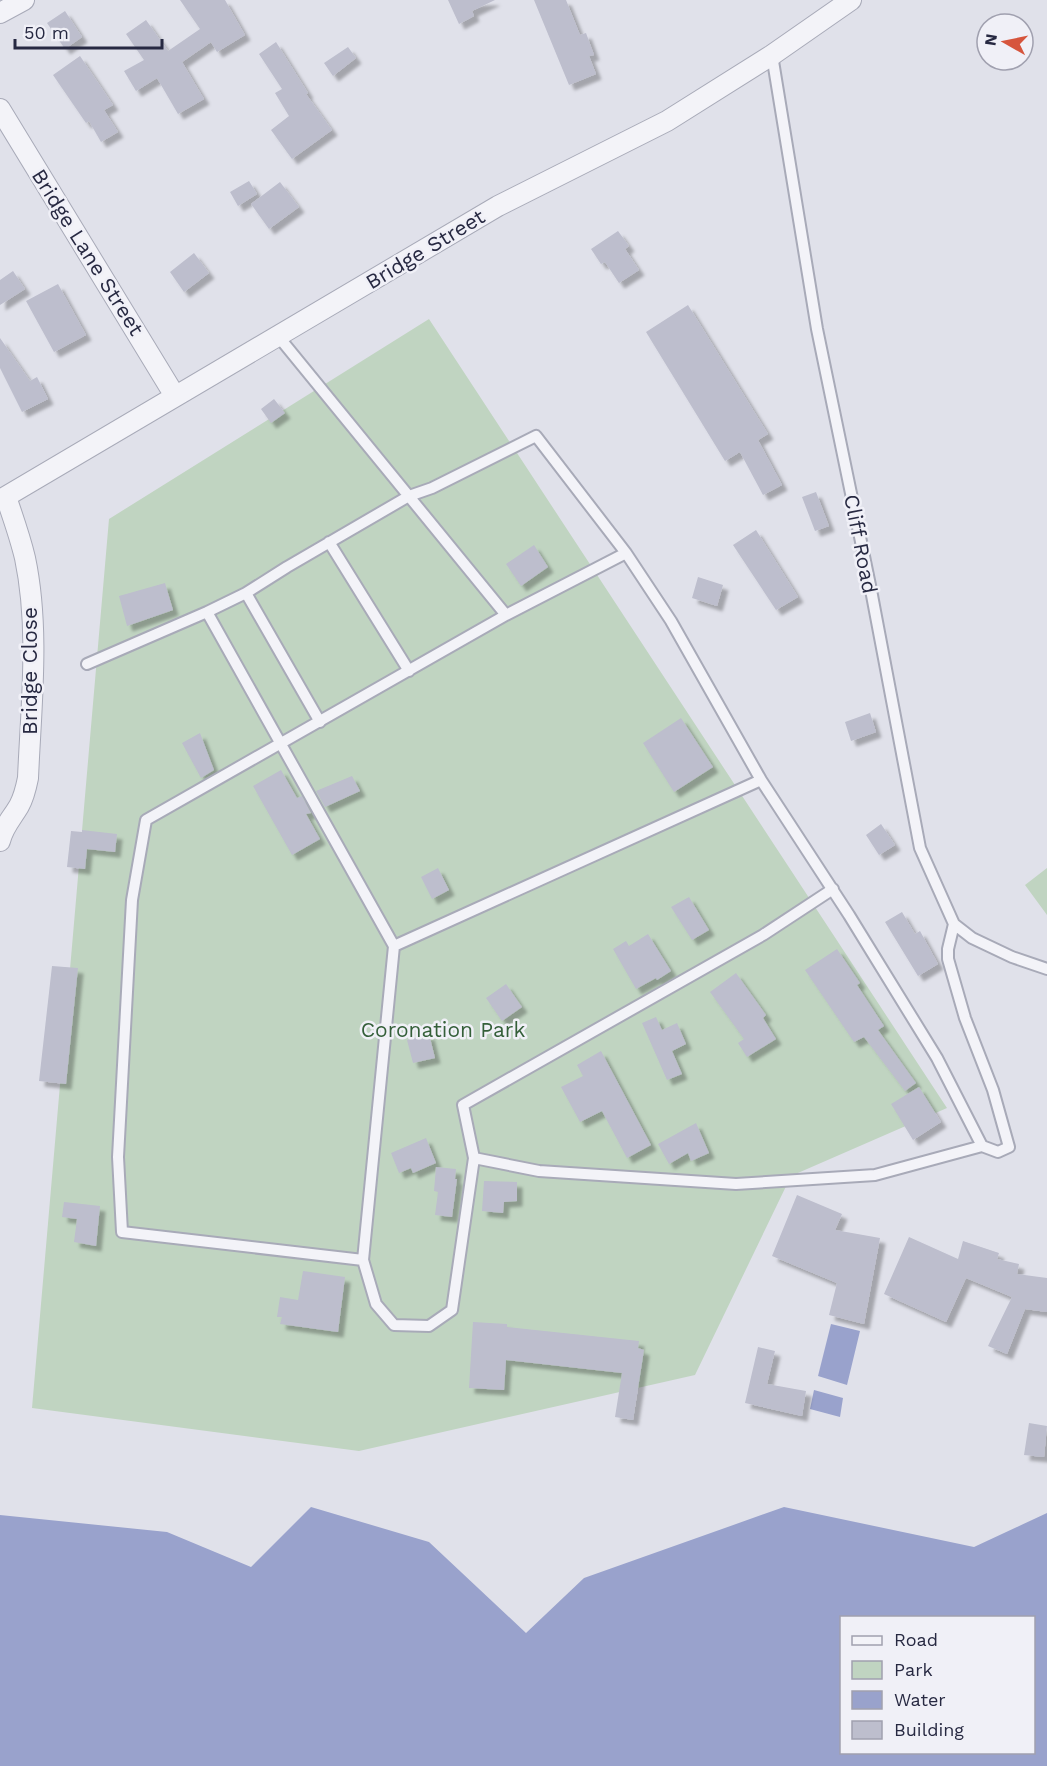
<svg xmlns="http://www.w3.org/2000/svg" width="1047" height="1766" font-family="'Work Sans',sans-serif">
<style>
.green{fill:#c0d4c1}
.water{fill:#99a2cc;fill-rule:evenodd}
.building{fill:#bdbecd;filter:url(#shadow)}
.lines{fill:none;stroke-linecap:round;stroke-linejoin:round}
.lane-casing{stroke:#a8aab8;stroke-width:14}
.street-casing{stroke:#a8aab8;stroke-width:22}
.lane{stroke:#f3f3f8;stroke-width:10}
.street{stroke:#f3f3f8;stroke-width:20}
.labels{text-anchor:middle;dominant-baseline:central;stroke-width:5;stroke-linejoin:round;paint-order:stroke}
.street-label{font-size:21px;fill:#272942;stroke:#f0f0f7}
.park-label{font-size:21px;fill:#345f39;stroke:#f0f0f7}
</style>
<defs>
<filter id="shadow"><feDropShadow dx="5.5" dy="5.5" stdDeviation="1.5" flood-color="#0004"/></filter>
</defs>
<rect width="100%" height="100%" fill="#e0e1ea"/>
<path class="green" d="M429 319 947 1108 791 1176 695 1375 359 1451 32 1408 109 519Z
M1047 868V915L1025 885Z"/>
<path class="water" d="M831 1324 860 1331 847 1385 818 1376Z
M814 1390 843 1398 840 1417 810 1409Z
M311 1507 429 1542 526 1633 584 1578 784 1507 974 1547 1047 1513V1766H0V1515L167 1532 251 1567ZM842 1618H1034V1752H842Z"/>
<path class="building" d="M180 0H225L245 35 217 52 211 42 182 62 204 99 178 114 157 78 136 91 124 71 144 60 126 34 146 20 168 51 200 29Z
M448 0H495L472 11 474 16 459 24Z
M534 0H566L580 35 586 33 594 55 589 56 596 74 569 85Z
M65 11 82 37 65 49 47 23Z
M276 42 308 93 306 94 332 130 292 159 271 130 289 116 275 93 282 89 259 54Z
M348 47 356 58 333 76 324 63Z
M80 56 113 105 104 110 118 132 101 142 89 121 86 123 53 75Z
M249 181 257 194 238 206 230 192Z
M280 182 299 207 269 229 251 204Z
M618 231 629 246 625 249 639 270 619 283 605 262 601 264 591 249Z
M194 253 209 273 184 292 170 272Z
M13 271 25 289 0 305V280Z
M58 284 86 335 54 352 26 301Z
M688 305 768 434 758 440 782 485 763 495 740 452 725 461 646 332Z
M0 338 30 381 37 377 48 399 22 412 0 368Z
M274 399 285 413 271 423 261 409Z
M816 492 829 526 815 531 802 497Z
M756 530 798 597 776 610 733 545Z
M534 545 548 567 521 586 506 564Z
M698 577 723 585 717 606 692 598Z
M165 583 173 610 127 626 119 596Z
M870 713 876 732 851 741 845 722Z
M681 718 713 767 674 792 643 743Z
M200 733 214 770 201 778 182 743Z
M281 770 297 798 302 796 311 813 306 814 320 839 292 855 253 786Z
M352 776 360 791 325 807 316 791Z
M881 824 895 845 879 855 866 835Z
M82 830 117 834 115 852 87 849 85 869 67 867 71 831 82 832Z
M438 868 449 890 432 899 421 877Z
M689 897 709 930 692 940 671 907Z
M902 912 915 934 920 931 938 964 918 976 885 922Z
M648 934 671 971 657 980 656 978 636 989 613 949 626 941 629 946Z
M837 949 860 983 857 985 884 1026 878 1030 916 1083 905 1091 864 1037 854 1042 805 970Z
M52 966 78 968 66 1084 39 1081Z
M736 973 766 1015 763 1018 776 1039 747 1057 738 1043 744 1039 710 992Z
M506 984 522 1007 502 1021 486 998Z
M656 1017 662 1030 677 1023 686 1044 672 1051 682 1074 667 1080 642 1023Z
M429 1034 435 1058 413 1063 407 1040Z
M601 1051 651 1145 627 1158 602 1111 580 1122 561 1087 583 1076 577 1065Z
M919 1087 941 1122 913 1140 891 1104Z
M696 1123 709 1153 691 1161 688 1153 669 1164 658 1144Z
M426 1138 436 1163 413 1173 411 1168 399 1173 391 1153Z
M436 1167 456 1169 455 1179H457L452 1217 435 1215 438 1192 434 1191Z
M484 1181 517 1182V1201L504 1202 503 1213 482 1211Z
M797 1195 842 1214 835 1230 880 1238 864 1324 829 1315 837 1283 772 1256Z
M64 1202 100 1206 96 1246 74 1242 77 1219 62 1217Z
M909 1237 958 1259 963 1241 999 1253 997 1259 1019 1264 1017 1274 1047 1278V1312L1025 1309 1007 1354 988 1346 1012 1297 966 1278 946 1322 884 1294Z
M303 1271 345 1277 338 1332 280 1324 282 1317H277L280 1297 298 1300Z
M473 1322 507 1324V1327L639 1341 638 1348 644 1350 633 1420 615 1417 622 1373 506 1360 504 1390 469 1388Z
M758 1347 775 1351 767 1384 806 1391 802 1416 745 1403Z
M1029 1423 1047 1426 1044 1457 1024 1455Z"/>
<g class="lines">
<g class="lane-casing">
<path id="lane" d="M772 55 817 329 871 590 920 848 954 924 972 938 1012 957 1047 969
M278 336 506 615
M329 542 409 671
M626 553 506 615 146 820 132 900 118 1157 122 1232 363 1260 376 1304 394 1325 429 1326 452 1310 474 1158 463 1105 763 935 833 889
M246 593 320 722
M207 612 394 946
M87 664 207 612 246 593 287 567 409 496 432 488 536 436 626 553 671 621 761 780 849 915 937 1058 982 1146 875 1175 736 1184 539 1171 474 1158
M954 924 948 949V959L965 1018 993 1090 1009 1147 998 1152 982 1146
M363 1260 394 946 761 780"/>
</g>
<g class="street-casing">
<path id="street" d="M0 13 24 0
M0 109 175 396
M0 500 498 206 667 121 772 55 851 0
M0 841C3 827 12 818 19 806 24 797 26 788 28 778 31 706 40 629 25 558 20 537 13 517 6 497"/>
</g>
<use href="#lane" class="lane"/>
<use href="#street" class="street"/>
</g>
<g class="labels">
<g class="street-label">
<text transform="translate(425 249) rotate(-31)">Bridge Street</text>
<text transform="translate(88 252) rotate(58)">Bridge Lane Street</text>
<text transform="translate(861 544) rotate(79)">Cliff Road</text>
<text transform="translate(29 671) rotate(-90)">Bridge Close</text>
</g>
<g class="park-label">
<text x="443" y="1029">Coronation Park</text>
</g>
</g>
<rect x="840" y="1616" width="195" height="138" fill="#f0f0f7" stroke="#a0a0af" stroke-width="1.5"/>
<rect x="852" y="1636" width="30" height="9" fill="#f3f3f8" stroke="#a0a0af" stroke-width="1.5"/>
<text x="894" y="1646" font-size="18" fill="#272942">Road</text>
<rect x="852" y="1661" width="30" height="18" fill="#c0d4c1" stroke="#a0a0af" stroke-width="1.5"/>
<text x="894" y="1676" font-size="18" fill="#272942">Park</text>
<rect x="852" y="1691" width="30" height="18" fill="#99a2cc" stroke="#a0a0af" stroke-width="1.5"/>
<text x="894" y="1706" font-size="18" fill="#272942">Water</text>
<rect x="852" y="1721" width="30" height="18" fill="#bdbecd" stroke="#a0a0af" stroke-width="1.5"/>
<text x="894" y="1736" font-size="18" fill="#272942">Building</text>
<g transform="translate(1005 42) rotate(279)"><circle r="28" fill="#f0f0f7" stroke="#a0a0af" stroke-width="1.5"/>
<path d="M0-4.5L10 22L0 15L-10 22Z" fill="#d6553d"/>
<text y="-9" font-size="16" font-weight="bold" text-anchor="middle" fill="#272942">N</text>
</g>
<path d="M15 39v9h147v-9" fill="none" stroke="#272942" stroke-width="3"/>
<text x="24" y="39" font-size="18" fill="#272942" stroke="#f0f0f7" stroke-width="4.5" paint-order="stroke">50 m</text>
</svg>
